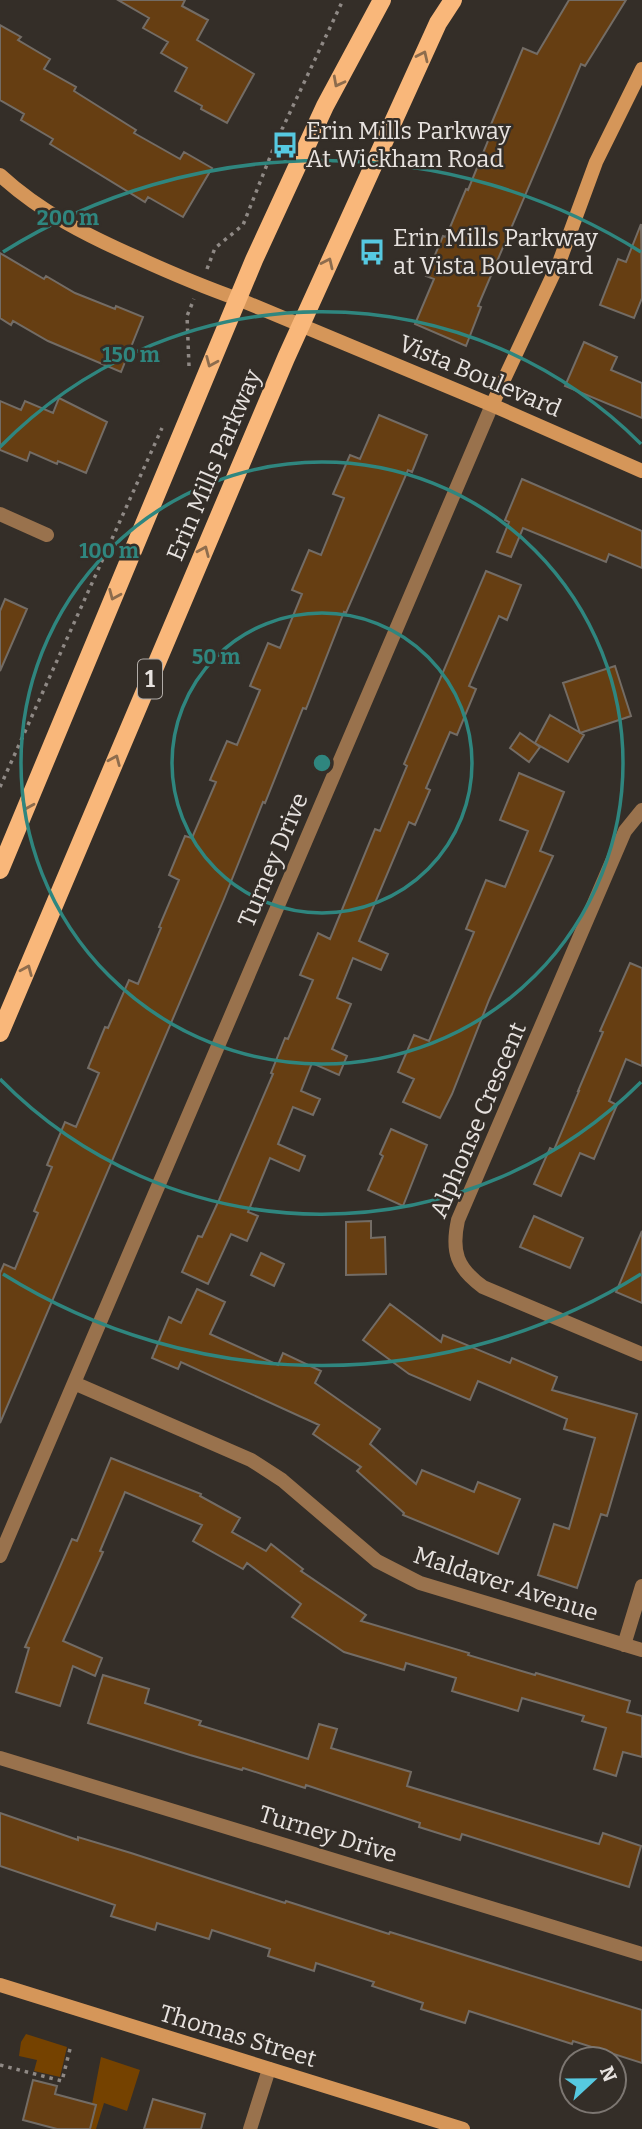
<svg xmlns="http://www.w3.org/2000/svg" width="642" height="2129" font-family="Bitter,serif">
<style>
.green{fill:#754200}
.building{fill:#663e12;stroke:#736c65;stroke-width:2}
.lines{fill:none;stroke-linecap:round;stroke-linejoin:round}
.path{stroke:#8f8985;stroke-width:3.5;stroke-dasharray:3.5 5;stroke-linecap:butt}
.street{stroke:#99724d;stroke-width:14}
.secondary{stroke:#d59659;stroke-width:14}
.primary{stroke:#f9b77a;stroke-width:18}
.oneway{stroke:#8d6c4d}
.ring{fill:none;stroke:#2f867f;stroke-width:3.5}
.labels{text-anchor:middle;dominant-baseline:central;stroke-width:5;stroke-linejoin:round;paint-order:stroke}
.shield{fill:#342e28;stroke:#b1aca8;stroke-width:2}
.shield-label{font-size:23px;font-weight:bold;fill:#e7e2df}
.poi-label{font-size:24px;fill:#e7e2df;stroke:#342e28;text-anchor:start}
.street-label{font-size:24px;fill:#e7e2df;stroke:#342e28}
.centre{fill:#2f867f;stroke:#342e28;stroke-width:3.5}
.ring-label{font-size:21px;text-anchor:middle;font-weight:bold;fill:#2f867f;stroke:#342e28;stroke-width:5;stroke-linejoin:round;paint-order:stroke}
</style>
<rect width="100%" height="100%" fill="#342e28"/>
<path class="green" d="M26 2034 67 2047 60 2077 34 2071 37 2060 19 2056 21 2042Z
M101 2057 140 2070 127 2111 104 2103 96 2129H90L96 2105 92 2104Z"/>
<path class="building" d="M118 0H185L182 6 208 20 197 40 254 74 227 123 201 109 202 106 175 91 187 68 161 53 168 42 143 28 149 18Z
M569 0H626L585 66 581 64 478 306 481 307 466 346 415 324 434 279 426 276 443 236 446 237 466 189 468 190 490 136 487 134 523 48 537 54Z
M0 25 21 37 18 40 50 59 44 69 76 87 74 91 136 130 134 133 180 159 184 152 212 168 183 217 148 197 145 202 50 144 53 139 21 120 24 114 0 100Z
M641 224 642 298 634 318 600 305 618 259 626 262Z
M0 253 44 279 46 276 75 293 115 309 116 306 143 317 121 372 48 341 13 321 11 325 0 318Z
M584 342 617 357 611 370 642 383V418L565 386Z
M59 398 107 422 86 473 58 461 57 464 30 452 27 461 0 450V401L21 410 25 401 53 413Z
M379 415 427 435 412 472 408 470 346 613 344 612 306 709 303 708 265 803 263 802 224 899 0 1423V1273L4 1264 15 1269 38 1213 34 1211 52 1167 47 1165 65 1122 76 1127 99 1073 88 1068 105 1027 108 1028 129 980 138 984 161 928 159 927 179 880 169 875 185 836 192 838 216 782 210 780 227 741 237 745 260 690 250 686 268 643 280 648 302 594 292 590 309 550 321 555 344 498 333 494 350 455 360 459Z
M522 479 642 531V568L609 554 606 562 523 528 511 557 497 552 509 522 505 520Z
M486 571 521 585 507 620 499 616 469 686 476 689 457 735 450 732 426 788 430 790 415 825 409 822 359 941 388 954 381 970 353 958 337 998 351 1004 332 1049 347 1056 339 1075 312 1063 301 1091 320 1099 313 1115 293 1107 278 1144 305 1156 299 1171 270 1158 248 1212 258 1216 247 1241 231 1234 208 1284 182 1272 198 1236 202 1237 219 1200 273 1074 271 1073 285 1038 288 1039 313 980 300 975 318 933 330 939 375 829 380 831 407 766 404 764Z
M5 599 27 609 0 671V611Z
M615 666 631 716 580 733 563 683Z
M550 715 584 735 568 762 535 743Z
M520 733 540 747 529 762 510 748Z
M519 773 564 792 540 851 553 856 489 1000 452 1094 440 1118 403 1102 414 1079 398 1072 414 1035 429 1041 474 932 466 929 486 880 505 887 528 831 500 820Z
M630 963 642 968V1066L626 1059 609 1101 617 1105 594 1159 580 1153 561 1196 534 1184 550 1148 554 1150 579 1091H578L603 1032 600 1031Z
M391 1129 427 1145 403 1206 368 1190 383 1156 380 1154Z
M534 1216 583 1238 570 1268 520 1247Z
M371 1221V1238L385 1237 386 1274 346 1275V1222Z
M642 1231V1303L616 1292Z
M261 1253 284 1264 274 1286 251 1275Z
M197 1289 225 1302 210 1334 278 1365 283 1353 321 1371 315 1383 380 1429 370 1444 416 1484 422 1470 474 1492 478 1482 520 1499 498 1554 403 1515 404 1513 357 1471 361 1467 313 1434 319 1425 181 1362 178 1369 152 1358 169 1317 181 1323Z
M390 1304 441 1342 443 1335 510 1363 512 1358 557 1377 552 1390 637 1414 607 1516 601 1514 577 1588 538 1575 554 1524 569 1529 595 1438 564 1429 567 1419 478 1381 470 1400 409 1374 363 1340Z
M111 1458 201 1494 200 1496 240 1518 232 1532 266 1551 271 1544 303 1569 301 1571 366 1615 361 1621 469 1653 468 1655 535 1675 536 1673 630 1701 627 1712 642 1716V1757L623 1752 616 1776 594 1769 606 1728 582 1721 584 1716 522 1698 518 1711 452 1691 456 1678 406 1663 404 1670 344 1652 292 1617 301 1604 247 1563 243 1569 193 1541 202 1525 125 1492 100 1551 103 1552 63 1641 102 1658 95 1676 73 1666 60 1706 16 1692 29 1648 25 1647 72 1539 77 1541Z
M103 1675 149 1689 145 1703 201 1721 199 1725 251 1741 308 1759 319 1724 337 1729 331 1748 411 1772 407 1786 599 1844 603 1833 641 1846 629 1887 462 1834 460 1840 419 1827 420 1823 306 1785 305 1788 243 1768 242 1770 190 1755 88 1723Z
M0 1813 78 1840V1837L131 1853 285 1903 286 1901 389 1934 390 1932 642 2010V2063L573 2041 572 2044 469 2011 465 2023 421 2009 423 2003 372 1986 374 1982 316 1963 314 1971 268 1956 270 1949 212 1930 209 1939 157 1923 155 1930 111 1916 115 1905 0 1866Z
M33 2080 57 2086 55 2094 96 2105 90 2129H57L23 2120Z
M153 2099 205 2114 201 2129H144Z"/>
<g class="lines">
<path class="path" d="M207 269 215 248 243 225 276 142 343 0
M189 366 187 316 194 299
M0 787 162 428
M0 2065 62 2081 71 2045"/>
<path class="street" d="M0 514 47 535
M642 810 625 831 458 1220C451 1252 457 1268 483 1287L642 1354
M74 1383 251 1460 282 1480 377 1561 420 1583 642 1650
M0 1556 492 405
M624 1645 642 1586
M0 1758 642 1954
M250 2129 269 2069"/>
<path class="secondary" d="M0 175C40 212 88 236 138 258 171 273 204 287 238 299L492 405 642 471
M492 405 560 260 596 162 642 69
M0 1985 463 2129"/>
<path class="primary" d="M0 870 254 260 325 106 382 0
M0 1033 286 358 438 23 453 0"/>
</g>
<defs><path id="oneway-chevron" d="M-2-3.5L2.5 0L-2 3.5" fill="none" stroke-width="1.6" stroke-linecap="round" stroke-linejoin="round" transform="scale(1.75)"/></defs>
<g class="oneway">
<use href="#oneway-chevron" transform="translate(423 56) rotate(-65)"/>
<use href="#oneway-chevron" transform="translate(338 82) rotate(118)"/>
<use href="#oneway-chevron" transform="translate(328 263) rotate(-65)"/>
<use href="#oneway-chevron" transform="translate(211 362) rotate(113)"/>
<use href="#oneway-chevron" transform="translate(204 551) rotate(-67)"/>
<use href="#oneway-chevron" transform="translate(114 595) rotate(113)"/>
<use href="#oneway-chevron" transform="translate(115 760) rotate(-67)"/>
<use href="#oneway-chevron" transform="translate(27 805) rotate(113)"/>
<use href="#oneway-chevron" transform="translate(27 970) rotate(-67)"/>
</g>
<g class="ring">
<circle cx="322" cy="763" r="150"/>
<circle cx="322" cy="763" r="301"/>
<path d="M641 1082A451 451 0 0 1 0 1079M0 447A451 451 0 0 1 641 444"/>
<path d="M641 1274A602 602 0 0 1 3 1274M3 252A602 602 0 0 1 641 252"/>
</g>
<defs>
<g id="bus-bare" transform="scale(2.1)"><path d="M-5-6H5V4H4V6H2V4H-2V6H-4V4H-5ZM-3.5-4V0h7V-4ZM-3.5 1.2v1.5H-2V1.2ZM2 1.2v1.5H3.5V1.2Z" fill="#56c9e1" stroke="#342e28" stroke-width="2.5" paint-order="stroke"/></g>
</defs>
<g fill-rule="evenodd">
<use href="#bus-bare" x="285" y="145"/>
<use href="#bus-bare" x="372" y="252"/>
</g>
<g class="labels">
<rect class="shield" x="138" y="659.5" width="24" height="39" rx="5"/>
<g class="shield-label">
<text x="150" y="679">1</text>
</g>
<g class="poi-label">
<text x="306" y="131">Erin Mills Parkway<tspan x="306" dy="28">At Wickham Road</tspan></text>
<text x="393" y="238">Erin Mills Parkway<tspan x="393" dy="28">at Vista Boulevard</tspan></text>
</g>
<g class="street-label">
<text transform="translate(480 376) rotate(23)">Vista Boulevard</text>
<text transform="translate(214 465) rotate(-67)">Erin Mills Parkway</text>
<text transform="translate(273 860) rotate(-67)">Turney Drive</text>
<text transform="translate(478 1120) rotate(-67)">Alphonse Crescent</text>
<text transform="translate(506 1584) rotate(18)">Maldaver Avenue</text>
<text transform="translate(328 1834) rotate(17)">Turney Drive</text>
<text transform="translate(238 2036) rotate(17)">Thomas Street</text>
</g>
</g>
<circle cx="322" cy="763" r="10" class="centre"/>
<g class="ring-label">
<text x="68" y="225">200 m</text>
<text x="131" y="362">150 m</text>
<text x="109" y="558">100 m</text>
<text x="216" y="664">50 m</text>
</g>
<g transform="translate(593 2080) rotate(68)"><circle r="33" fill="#342e28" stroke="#7c7671" stroke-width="2"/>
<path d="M0-5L12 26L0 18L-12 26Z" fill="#56c9e1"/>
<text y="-10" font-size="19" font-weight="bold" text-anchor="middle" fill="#e7e2df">N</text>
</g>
</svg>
